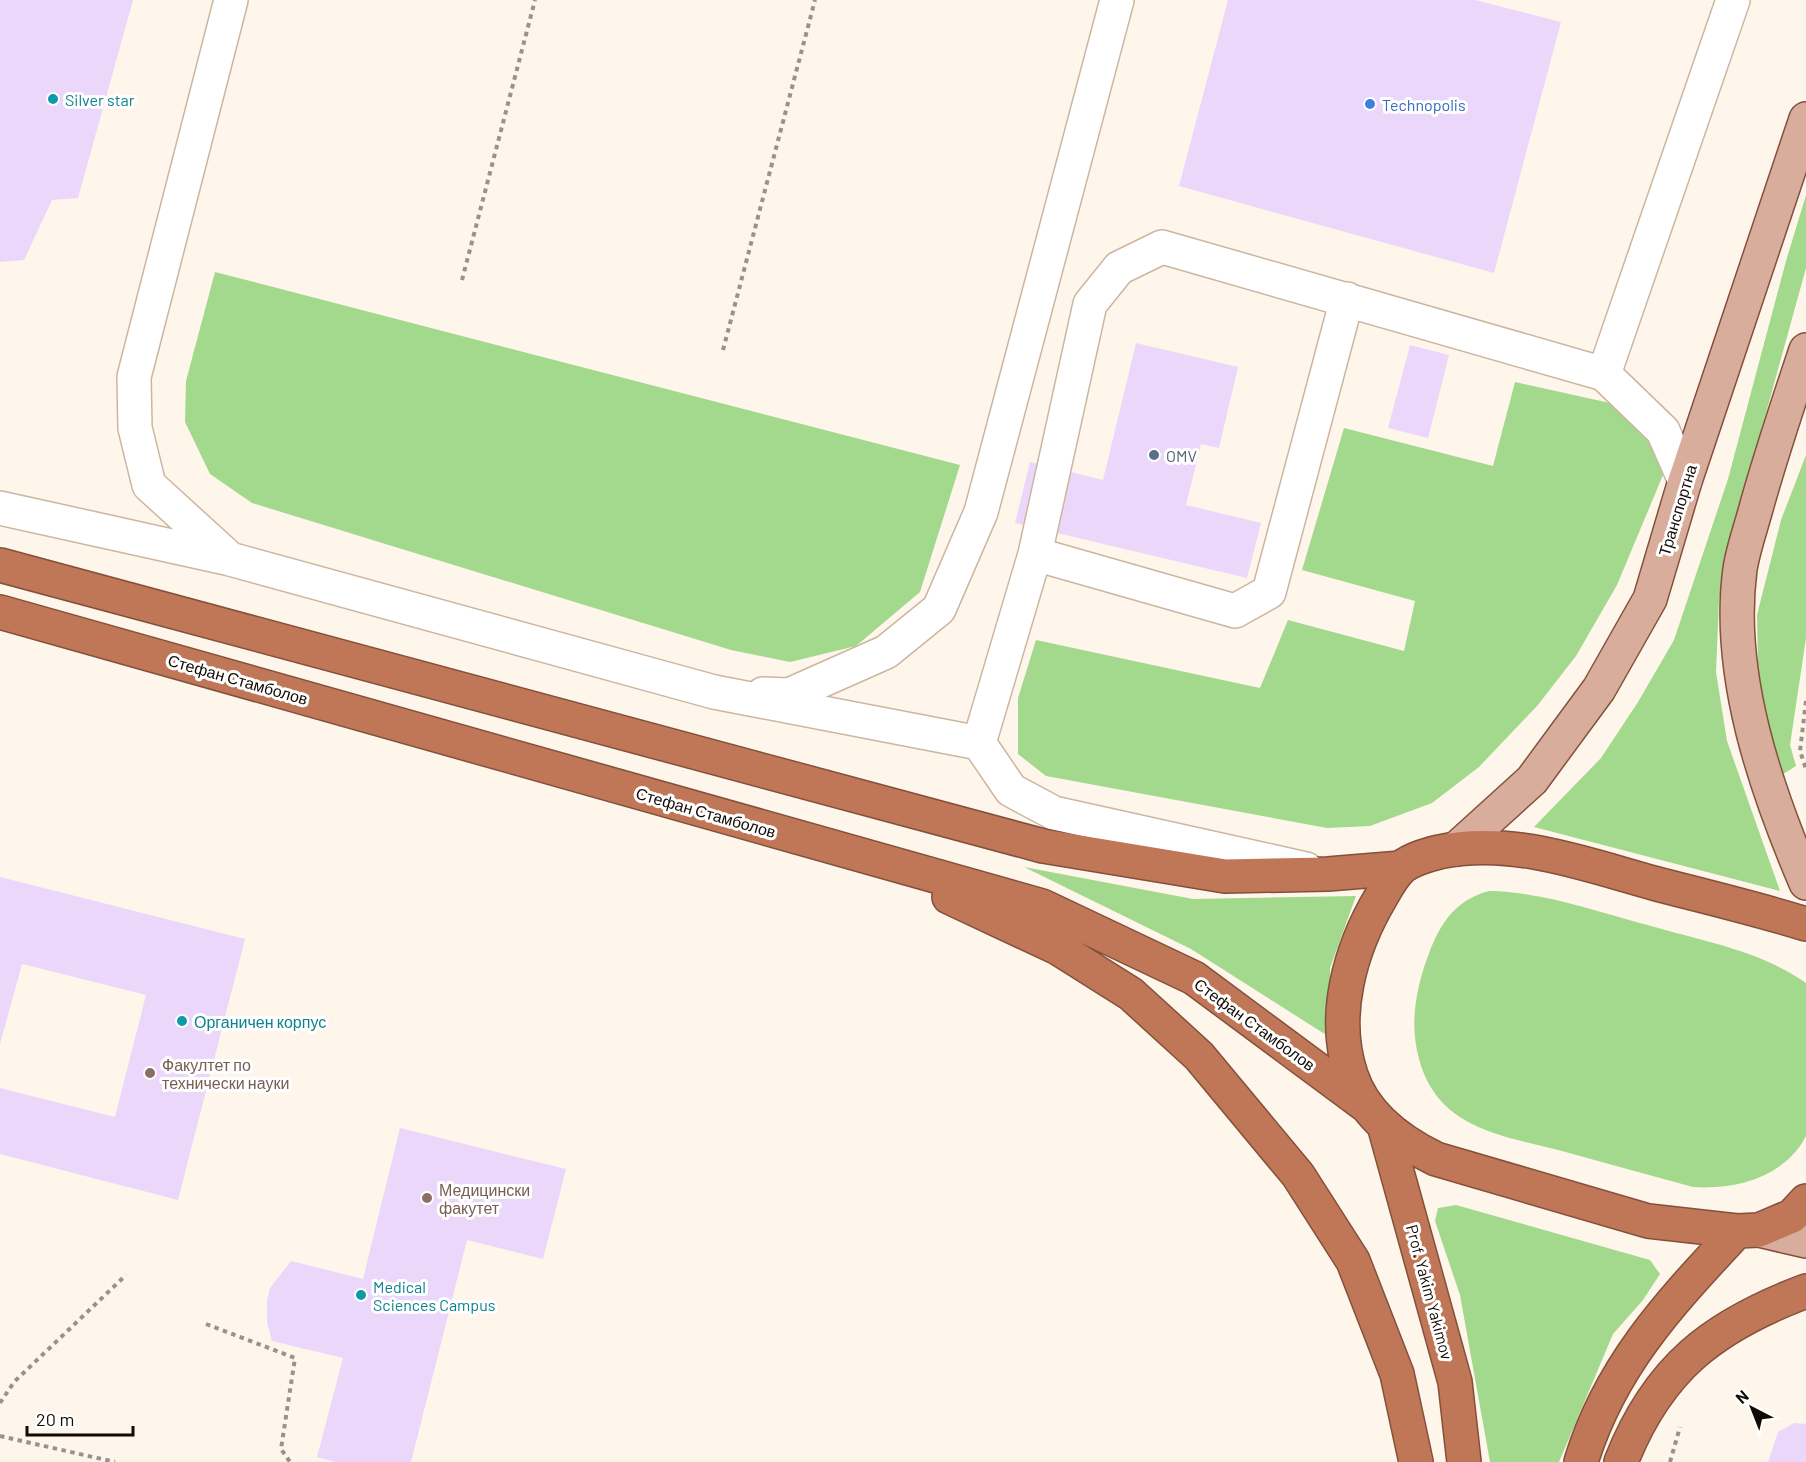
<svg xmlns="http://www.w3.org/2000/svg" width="1806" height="1462" font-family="Barlow,sans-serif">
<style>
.green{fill:#a3d98d}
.building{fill:#ebd7fa}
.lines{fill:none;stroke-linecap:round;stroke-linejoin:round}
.minor-casing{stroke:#ccb6a0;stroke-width:36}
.major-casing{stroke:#83513b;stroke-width:36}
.highway-casing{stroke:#83513b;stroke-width:36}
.path{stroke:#9a9289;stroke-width:4;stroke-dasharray:4.5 4.5;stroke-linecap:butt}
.minor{stroke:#fff;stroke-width:33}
.major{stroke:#d9ad9b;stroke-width:33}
.highway{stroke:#c07758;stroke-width:33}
.culture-dot{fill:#0f9aa8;stroke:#fff;stroke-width:2}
.shop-dot{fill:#3f7fe0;stroke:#fff;stroke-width:2}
.service-dot{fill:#5c6f8a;stroke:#fff;stroke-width:2}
.education-dot{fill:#8d6e63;stroke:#fff;stroke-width:2}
.labels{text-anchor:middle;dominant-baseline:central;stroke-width:6;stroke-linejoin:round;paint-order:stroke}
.culture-label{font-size:16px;fill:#0d838f;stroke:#fff;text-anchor:start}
.shop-label{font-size:16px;fill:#366cbe;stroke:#fff;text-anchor:start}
.service-label{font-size:16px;fill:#4e5e75;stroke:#fff;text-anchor:start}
.street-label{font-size:16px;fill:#120b04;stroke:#fff}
.education-label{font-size:16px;fill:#785e54;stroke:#fff;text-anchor:start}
</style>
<rect width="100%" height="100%" fill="#fef5eb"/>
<path class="green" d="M1806 195V268L1745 489 1719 600 1716 672 1727 741 1780 891 1534 827 1601 758 1638 702 1674 640 1728 479 1786 261Z
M215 272 960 465 920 592 856 646 790 662 731 650 252 503 210 474 185 422 186 381Z
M1515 382 1610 403 1639 415 1668 463 1617 585 1576 656 1537 706 1479 767 1432 803 1370 826 1327 828 1046 776 1018 754V698L1036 640 1260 688 1288 620 1404 651 1415 601 1302 570 1344 428 1493 466Z
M1806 455V638L1790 745 1796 766 1780 776 1765 719 1758 664 1757 615 1781 520Z
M1024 867 1193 899 1356 896 1330 968 1331 1038 1191 949Z
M1489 891C1544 892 1598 912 1651 926 1703 941 1761 951 1806 983V1136C1785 1177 1736 1190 1693 1187 1649 1175 1605 1163 1562 1151 1501 1135 1438 1129 1419 1059 1411 1030 1414 1002 1422 974 1434 936 1447 902 1489 891Z
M1456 1205 1650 1260 1660 1274 1643 1300 1613 1334 1559 1462H1490L1460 1295 1435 1221 1438 1208Z"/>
<path class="building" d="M0 0H133L78 198 52 200 24 260 0 262Z
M1228 0H1475L1561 22 1494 273 1179 186Z
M1136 343 1238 367 1219 448 1201 444 1186 505 1261 523 1247 578 1015 523 1030 462 1103 480Z
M1410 345 1449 355 1428 438 1388 428Z
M0 877 245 939 178 1200 0 1154V1088L115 1117 146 995 22 964 0 1044Z
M400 1128 566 1169 543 1259 467 1240 411 1462H335L317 1457 343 1358 272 1341 267 1322V1301L270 1288 291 1261 363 1279Z
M1794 1423 1806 1424V1462H1768L1778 1432Z"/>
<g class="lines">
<g class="minor-casing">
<path id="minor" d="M1604 374 1733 0
M0 508 230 559 714 692 979 743 1011 790 1054 813 1306 869
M1035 554 1090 304 1119 268 1162 247 1604 374 1663 431 1685 481
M228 557 149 485 135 428 134 377 231 0
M763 694 789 695 886 652 939 609 981 512 1117 0
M979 743 1035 554 1235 611 1269 592 1347 299"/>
</g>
<g class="major-casing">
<path id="major" d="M1806 350C1788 404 1770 457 1755 512 1750 530 1743 550 1740 569 1726 674 1765 787 1806 883
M1456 849 1532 780 1599 689 1650 599 1685 481 1806 119
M1759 1230 1806 1241"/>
</g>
<g class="highway-casing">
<path id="highway" d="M0 565 1043 846 1225 876 1328 874 1401 868
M0 612 1042 906 1194 978 1368 1107
M949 897 1058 948 1131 994 1199 1056 1298 1175 1353 1261 1397 1374 1416 1462
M1806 924C1757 909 1707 897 1657 884 1587 865 1512 836 1439 852 1427 855 1412 859 1402 867 1393 875 1386 888 1381 897 1350 949 1331 1016 1351 1075 1364 1115 1401 1142 1436 1159L1648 1221 1737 1231 1759 1230 1792 1216 1806 1201
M1384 1125 1455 1382 1464 1462
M1581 1462C1610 1366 1670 1303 1737 1231
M1621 1462C1658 1368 1713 1326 1806 1291"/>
</g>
<path class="path" d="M462 280 535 0
M723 350 815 0
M1806 701 1800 751 1806 769
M206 1324 295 1358 281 1449 290 1462
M0 1403 14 1382 126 1275
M0 1436 115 1462
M1670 1462 1680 1427"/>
<use href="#minor" class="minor"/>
<use href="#major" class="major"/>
<use href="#highway" class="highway"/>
</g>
<g class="culture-dot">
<circle cx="53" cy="99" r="6"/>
<circle cx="182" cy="1021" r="6"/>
<circle cx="361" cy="1295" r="6"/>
</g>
<circle class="shop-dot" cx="1370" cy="104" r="6"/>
<circle class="service-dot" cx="1154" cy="455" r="6"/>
<g class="education-dot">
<circle cx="150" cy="1073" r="6"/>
<circle cx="427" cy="1198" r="6"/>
</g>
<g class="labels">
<g class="culture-label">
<text x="65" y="99">Silver star</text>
<text x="194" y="1021">Органичен корпус</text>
<text x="373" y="1286">Medical<tspan x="373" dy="18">Sciences Campus</tspan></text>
</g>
<g class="shop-label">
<text x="1382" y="104">Technopolis</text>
</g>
<g class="service-label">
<text x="1166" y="455">OMV</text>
</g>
<g class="street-label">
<text transform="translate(1677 510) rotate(-73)">Транспортна</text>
<text transform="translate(238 679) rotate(16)">Стефан Стамболов</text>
<text transform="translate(706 812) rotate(16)">Стефан Стамболов</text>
<text transform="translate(1255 1024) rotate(36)">Стефан Стамболов</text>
<text transform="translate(1430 1292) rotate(75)">Prof. Yakim Yakimov</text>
</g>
<g class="education-label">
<text x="162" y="1064">Факултет по<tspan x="162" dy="18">технически науки</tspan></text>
<text x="439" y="1189">Медицински<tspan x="439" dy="18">факутет</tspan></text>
</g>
</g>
<g transform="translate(1752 1408) rotate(318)" stroke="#ffffff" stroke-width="4.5" paint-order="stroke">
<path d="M0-4.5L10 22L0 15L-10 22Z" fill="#120b04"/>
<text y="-9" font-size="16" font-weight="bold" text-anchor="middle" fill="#120b04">N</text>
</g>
<path d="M27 1426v9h106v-9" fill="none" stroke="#120b04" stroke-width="3"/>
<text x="36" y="1426" font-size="18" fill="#120b04" stroke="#ffffff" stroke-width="4.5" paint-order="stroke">20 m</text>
</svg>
